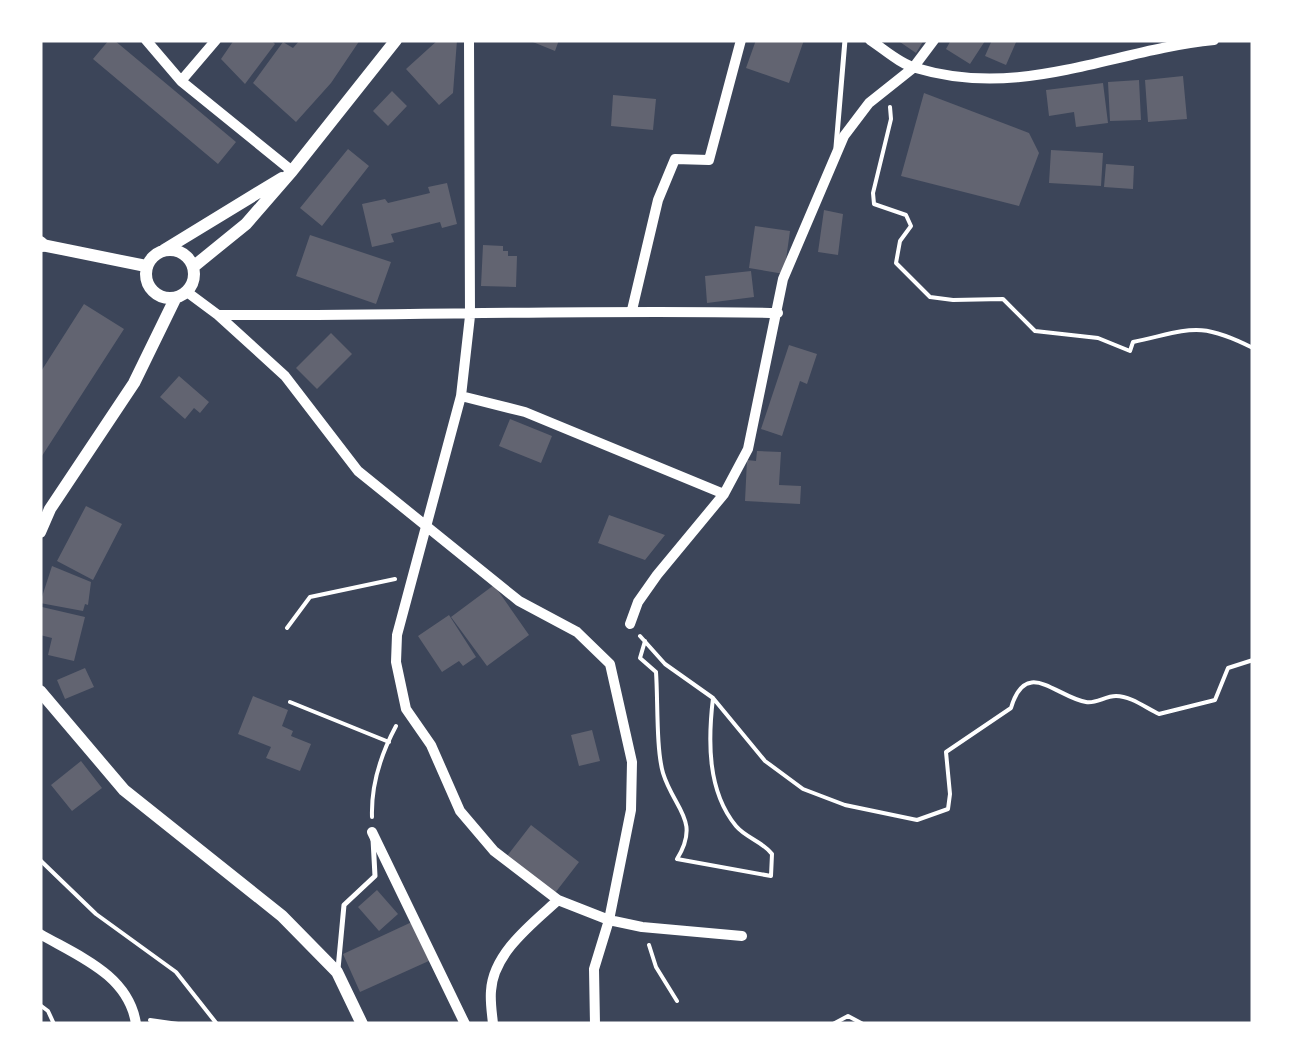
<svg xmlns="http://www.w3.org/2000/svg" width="1293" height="1064" font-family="Figtree,sans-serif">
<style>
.green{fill:#3c4559}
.building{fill:#626471}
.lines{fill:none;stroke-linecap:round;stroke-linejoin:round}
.path{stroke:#fff;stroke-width:4}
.service{stroke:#fff;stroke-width:5}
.minor{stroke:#fff;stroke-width:10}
.tertiary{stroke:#fff;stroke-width:12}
.secondary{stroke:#fff;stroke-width:14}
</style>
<rect width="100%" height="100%" fill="#2d3142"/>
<path class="green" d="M40 40H1253V1024H40Z"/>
<path class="building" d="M109 40H114L236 142 218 164 93 59Z
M234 40H271L275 44 245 84 221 59Z
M300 40H360L331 83 296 122 253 83 283 42 293 48Z
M438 40H457L453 93 439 105 406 69Z
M528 40H559L555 51Z
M756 40H804L789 83 746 68Z
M897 40H924L916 53Z
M951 40H983L985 41 970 64 946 49Z
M992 40H1017L1006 65 985 56Z
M1183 76 1187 119 1148 122 1145 80Z
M1139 80 1141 120 1110 121 1108 82Z
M1103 83 1108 123 1076 127 1074 112 1049 116 1046 90Z
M392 91 407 106 388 126 373 111Z
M924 93 1029 133 1039 153 1019 206 901 176Z
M613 95 656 99 653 130 611 126Z
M348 149 369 166 322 226 300 208Z
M1051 150 1103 153 1101 186 1049 183Z
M1106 164 1134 166 1133 189 1104 187Z
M447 183 457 224 442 228 440 222 391 234 394 242 372 247 362 204 385 199 388 203 430 193 428 187Z
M824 210 843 214 838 255 818 252Z
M755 226 790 231 784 274 749 268Z
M310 235 391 262 376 304 296 276Z
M483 245 503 246V251H508V256H517L516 287 481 286Z
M751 271 754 297 707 303 705 276Z
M84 304 124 329 40 459V373Z
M331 333 352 354 317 389 296 368Z
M789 345 817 354 807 384 800 381 782 436 761 429Z
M179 376 209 402 200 413 194 408 185 419 160 397Z
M510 419 552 436 541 463 499 446Z
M757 451 781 452 779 485 801 486 800 504 745 501 747 460 756 461Z
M86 506 122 524 93 580 57 561Z
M609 515 665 535 645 560 598 543Z
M52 566 91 582 88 605 85 604 83 611 40 603Z
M494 585 529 635 487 666 451 617Z
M42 607 85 617 74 661 48 655 52 638 40 635Z
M449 615 476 657 463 666 459 661 442 672 418 636Z
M85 668 94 687 65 699 57 680Z
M253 696 288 710 282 726 293 731 291 736 311 744 300 771 266 758 271 747 238 734Z
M592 730 600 761 579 766 571 735Z
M81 761 102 788 72 811 51 785Z
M531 825 579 862 555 893 507 856Z
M377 890 398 914 379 931 358 907Z
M414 921 431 960 360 992 343 954Z"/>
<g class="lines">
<path class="path" d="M890 107 891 119 873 193 874 204 906 215 911 226 900 241 896 263 930 297 953 300 1003 299 1035 331 1098 338 1130 351 1133 342C1190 330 1198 320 1253 348
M287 628 310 597 395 579
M640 636 665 664 713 698 765 761 803 789 845 805 917 820 948 809 950 794 946 752 1011 708C1026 657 1056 697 1086 702 1096 704 1105 696 1116 696 1131 696 1146 708 1159 714L1215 700 1228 668 1253 660
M645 641 640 658 656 672C658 699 656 749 663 773 674 809 701 820 677 859L771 876 772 854C762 841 746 838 736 826 707 791 708 740 713 698
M290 702 389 742
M372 817C371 786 381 754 396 726
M40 860 96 914 176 972 217 1024
M649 945 656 967 677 1001
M40 1005 48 1011 54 1024
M150 1020 178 1024
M833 1024 848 1016 863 1024"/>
<path class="service" d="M836 147 845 40
M338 969 344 905 375 876 373 839"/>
<path class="minor" d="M146 40 181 81 292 171
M469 40 470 316 461 396 397 635 396 662 406 709 431 745 460 811 494 851 558 900 609 920 642 927 742 936
M870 40C884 49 900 64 916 68 1022 100 1112 50 1214 40
M181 81 216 40
M187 292 218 315C405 316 592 309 778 313
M632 310 658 200 675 159 709 160 741 40
M218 315 285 376 358 471 519 601 577 632 610 664 632 762 631 810 609 920 594 969 595 1024
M461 396 525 412 724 494
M630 624 638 602 657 575 724 494 748 449 783 279 844 136 869 103 913 68 934 40
M372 832 465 1024
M40 934C78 956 129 975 136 1024
M493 1024C492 1013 490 1002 491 991 493 953 533 923 558 900"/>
<path class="tertiary" d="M42 245 146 266
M146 274a24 24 0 1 1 48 0a24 24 0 1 1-48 0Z
M164 250 282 178
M193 267 246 224 292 171 396 40
M40 532 50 509 134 383 175 299
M40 691 124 790 282 916 337 972 362 1024"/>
<path class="secondary" d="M40 243 42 245"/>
</g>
<rect width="1293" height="1064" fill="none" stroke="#ffffff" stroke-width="85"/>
</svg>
